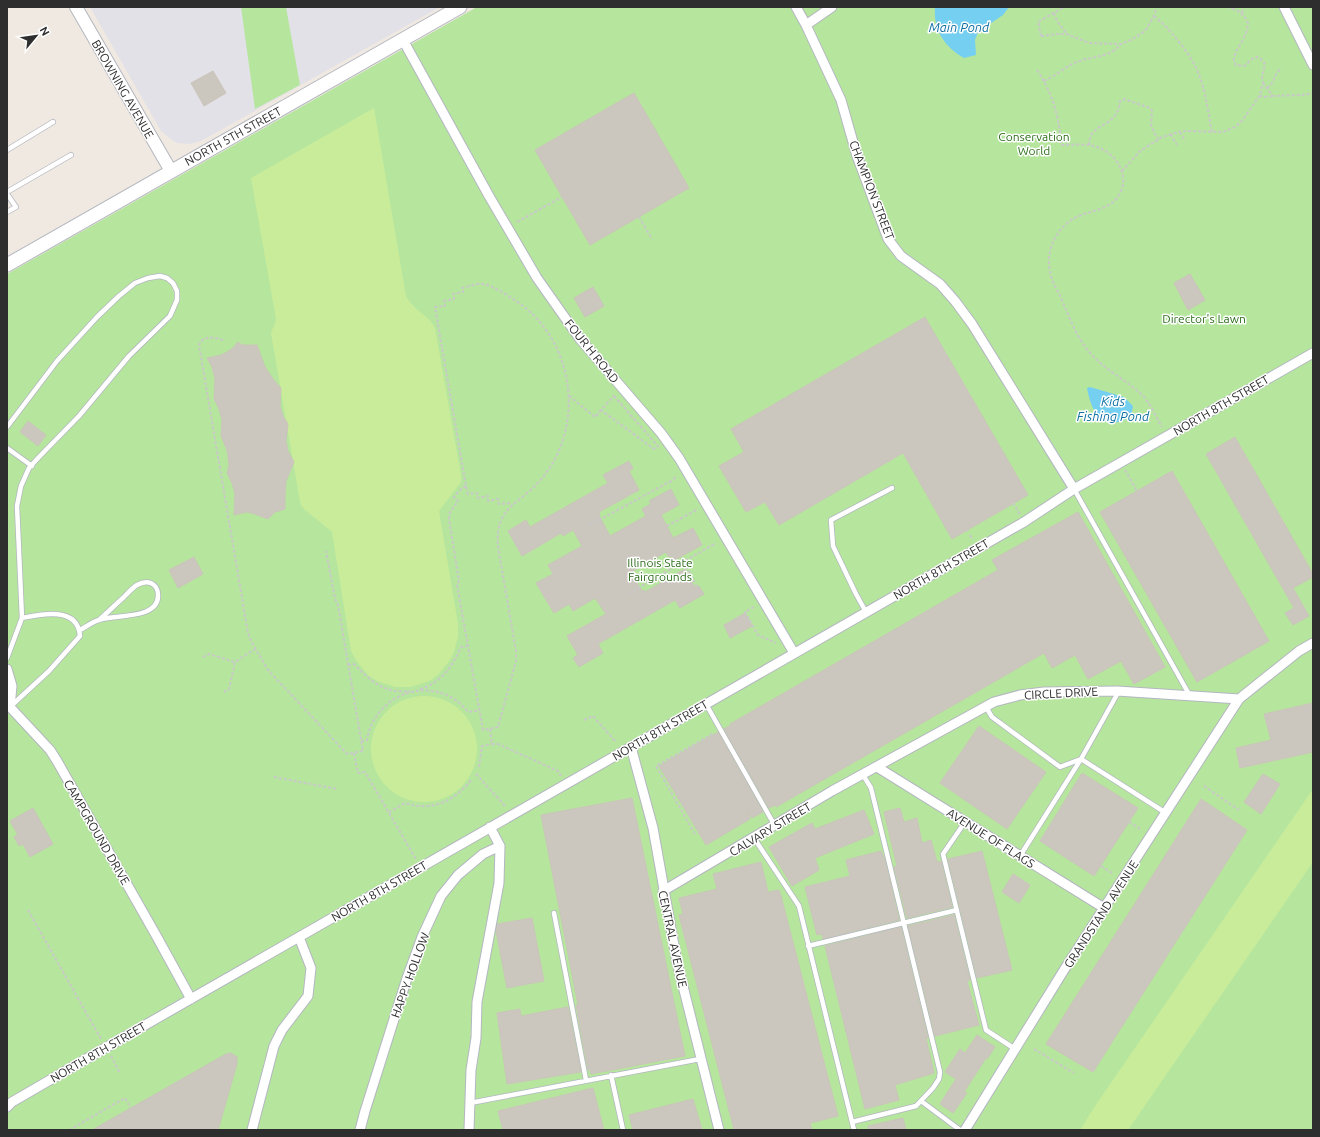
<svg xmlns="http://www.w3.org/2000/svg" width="1320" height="1137" font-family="Ubuntu,sans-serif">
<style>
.industrial{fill:#e3e1e8}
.green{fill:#b6e59e}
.pitch{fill:#c9ec9a}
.water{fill:#75cff0}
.building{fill:#cbc7bf;stroke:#cbc5ba}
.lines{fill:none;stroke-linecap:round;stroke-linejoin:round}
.service-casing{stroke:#b4b7c1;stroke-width:6}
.minor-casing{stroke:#b4b7c1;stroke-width:11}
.tertiary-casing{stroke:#b4b7c1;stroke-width:14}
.secondary-casing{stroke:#b4b7c1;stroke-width:15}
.path{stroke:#c9c9c9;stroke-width:2;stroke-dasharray:3 2;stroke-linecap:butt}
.service{stroke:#fff;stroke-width:4.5}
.minor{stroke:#fff;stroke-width:9}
.tertiary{stroke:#fff;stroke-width:12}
.secondary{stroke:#fff;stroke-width:13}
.labels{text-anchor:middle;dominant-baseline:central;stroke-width:3;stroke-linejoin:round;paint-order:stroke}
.street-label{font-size:12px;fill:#2e2e2e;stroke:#fff}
.park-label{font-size:12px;fill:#2c6e1b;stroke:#fff}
.water-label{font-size:13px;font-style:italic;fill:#0d6fa3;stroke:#fff}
</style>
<rect width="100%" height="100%" fill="#efe9e1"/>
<path class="industrial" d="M90 7H440L201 141 190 144 177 143 172 140 161 131Z"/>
<path class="green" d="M241 7H286L300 85 255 109Z
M477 7H1313V1130H7V274Z"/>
<path class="pitch" d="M374 108 406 296C413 310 431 317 435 328L461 475V482L439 511 458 624V636L454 652 450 660 438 675 429 681 411 687H395L377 681 369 676 357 662 351 651 332 532 304 509 301 505 300 502 271 333 275 323 276 319 251 178Z
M371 749a53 53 0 1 1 106 0a53 53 0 1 1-106 0Z
M1313 789V862L1128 1130H1080L1095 1106Z"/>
<path class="water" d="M935 7H1009L1003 15 978 32 975 40 976 55 964 58C945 47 933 30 935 7Z
M1090 387 1124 397 1133 406 1131 416C1103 434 1092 414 1087 388Z"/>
<path class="building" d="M213 71 226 93 204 106 191 83Z
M634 93 689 188 590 245 535 150Z
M1190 274 1205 300 1188 310 1174 283Z
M593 287 604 306 585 317 574 298Z
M925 317 1028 495 952 539 903 453 779 525 765 502 746 512 719 466 744 452 731 429Z
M238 342 242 345H257L265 367 273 379 281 388 280 406 283 416 288 424 286 441 288 451 294 462 286 481 285 495V509L275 512 268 519 252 513 246 512 234 515 235 494 232 483 227 473 229 466 228 456 227 450 221 436 222 420 219 409 214 399 215 379 212 367 207 358 221 355 227 352 233 348Z
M28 421 46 435 38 446 20 432Z
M1235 437 1313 574V577L1293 588 1309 616 1293 625 1285 613 1294 608 1206 454Z
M629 461 633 469 629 471 639 490 599 512 600 514 599 515 610 536 646 516 642 509 651 504 649 501 671 489 679 505 661 515 673 538 693 528 702 545 673 561 671 556 669 557 666 552 631 572 642 591 644 590 645 592 685 569 695 588 699 586 704 594 680 608 675 600 598 644 603 653 579 667 573 658 578 655 567 636 606 614 595 598 573 611 569 604 554 613 536 583 553 574 548 565 582 546 573 530 563 536 561 533 522 556 508 531 526 520 530 527 608 483 603 475Z
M1172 471 1269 641 1197 682 1100 512Z
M1078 512 1165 667 1134 684 1121 661 1088 679 1075 655 1052 668 1044 653 776 807 775 805 769 808 724 729 731 725 730 724 998 570 992 560Z
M194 557 203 574 178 588 169 570Z
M745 613 752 626 730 638 724 625Z
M1313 703V752L1240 768 1236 748 1271 740 1264 714Z
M979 726 1046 772 1007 829 940 783Z
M718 732 763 812 752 818 748 811 750 819 706 845 659 766Z
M1082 773 1138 808 1094 876 1040 841Z
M1263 774 1280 784 1261 814 1244 802Z
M632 798 685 1056 591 1074 590 1070H588L576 1005H578L541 815Z
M1201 799 1247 830 1093 1072 1046 1044Z
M33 808 53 844 30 857 23 844 19 846 14 837 18 835 10 821Z
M900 808 904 822 917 818 922 843 931 840 937 862 941 861 952 907 907 918 894 867 897 866 884 812Z
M864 810 874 834 815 858 819 870 792 886 769 847 812 823 815 829Z
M881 851 885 860 899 920 823 939 822 934 817 935 805 887 850 876 846 860Z
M982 851 1012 970 977 978 948 859Z
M761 862 768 892 779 890 781 896 838 1116 810 1123 812 1130H734L679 915 683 914 679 898 717 889 713 874Z
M1013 874 1030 885 1019 903 1002 892Z
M954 915 970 980 967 981 979 1025 935 1036 908 926Z
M532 918 544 981 507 988 496 931 497 924Z
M901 927 928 1038H926L934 1073 895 1085 899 1100 865 1109 825 946Z
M568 1007 581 1072 507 1084 497 1013 520 1009 521 1016Z
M977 1035 995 1047 987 1059 986 1058 964 1092 967 1093 953 1113 940 1104 956 1079 945 1072 960 1049 965 1053Z
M231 1053 237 1057V1064L218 1130H92L226 1054Z
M593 1088 604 1130H503L498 1111Z
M693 1099 702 1130H633L629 1115Z
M903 1118 906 1130H868V1126Z"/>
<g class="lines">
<g class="service-casing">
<path id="service" d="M7 150 53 122
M7 192 71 155
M7 194 16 207 7 212
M7 427 57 361 97 317 119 296 135 283 148 278 160 276 167 278 173 283 177 291V300L170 316 129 356 79 416 39 457 29 468 21 486 17 506 22 618 7 658
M7 448 32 466
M1074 489 1190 696
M866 612 856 594 833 546 831 520 892 488
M80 630C86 627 92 622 99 620 115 614 159 620 158 595 158 583 147 579 137 585 132 588 128 593 124 597 115 605 107 613 99 620
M706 704 775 826
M11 706 49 671 80 636C78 606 41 614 22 618
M986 707 992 717 1060 767 1081 759 1166 813
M965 822 943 854 986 1030 1015 1049
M754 838 799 906 854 1130
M1020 856 1081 759 1119 691
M554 913 586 1080
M808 946 957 910
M611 1075 623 1130
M921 1101 960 1130
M470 1103 700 1059
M852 1122 916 1106 933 1088 939 1079 940 1072 871 788 863 775"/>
</g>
<g class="minor-casing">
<path id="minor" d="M796 7 806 25 841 100 857 156 888 239 901 256 940 284 955 301 972 324 1074 489
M1284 7 1313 65
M806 25 832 7
M403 40 489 196 537 278 580 339 661 433 679 458 794 653
M7 669 12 686 10 707 50 750 57 761 157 937 191 999
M631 747 653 828 677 962 719 1130
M877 767 1104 908
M663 891 832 791 994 702 1020 695 1044 692 1117 691 1239 699
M7 1107 12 1102 112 1044 1024 522 1074 489 1313 353
M252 1130 274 1046 282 1030 308 996 311 968 299 937
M360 1130 365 1111 407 978 422 937 441 896 458 875 483 854 500 846
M469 1130 471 1070 476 1038 477 1002 499 883 500 846 490 827
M965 1130 1064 970 1239 699 1299 651 1313 643"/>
</g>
<g class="tertiary-casing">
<path id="tertiary" d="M76 7 171 171"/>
</g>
<g class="secondary-casing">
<path id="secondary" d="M7 265 460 7"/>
</g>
<path class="path" d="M1054 13 1057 21 1067 34
M1242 13 1243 7
M1154 16C1170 29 1190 53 1198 72 1206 91 1208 113 1212 132
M1041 36 1059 34H1067L1089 43 1121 44 1131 40 1145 31 1153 18 1157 7
M1041 36 1038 22 1064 7
M1037 70C1053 94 1059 116 1061 145 1073 145 1086 143 1097 147 1118 154 1132 179 1117 198 1107 210 1093 210 1079 216 1056 226 1044 251 1051 276 1053 284 1058 291 1061 298 1070 318 1077 340 1093 356 1107 371 1126 380 1141 394 1150 402 1156 417 1162 427
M1044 81C1055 76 1064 68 1074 63 1090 56 1110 58 1121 44
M1263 83 1273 96 1302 95 1313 93
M1267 88C1277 81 1272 75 1281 69
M1259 96 1264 97 1273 96
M1180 132 1185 141
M1171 134 1177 145
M1089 145C1089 121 1118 129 1120 101L1124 99 1150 108 1152 111 1151 126 1158 139
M1122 171 1140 151 1162 137 1179 132 1185 131 1223 132 1235 127 1242 121 1260 95 1263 83 1262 77 1265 64 1261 59 1257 57 1252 59 1244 66 1236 65C1235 63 1234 62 1234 60 1233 52 1248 37 1248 23 1244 13 1237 10 1227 7
M639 217 652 239
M517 222 562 197
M223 340C214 337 203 335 199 345L248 633 251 641 268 670 347 754 363 751 338 605 335 599 326 551
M569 396 595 417 601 410
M614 396 658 446 654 449 601 410Z
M1125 470 1137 491
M466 486 462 488 454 497 458 501 450 512 449 519 459 581 457 585 483 730 498 727 516 661V651L498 547C494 505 522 504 543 477 584 426 575 346 523 306 513 299 491 283 480 284 474 284 467 287 462 288L463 292 453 294 454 299 444 301 445 306 435 307 466 486 468 494 477 493 478 498 488 496V501L498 499 499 504 509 503 512 505
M1013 503 1020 514
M590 525 671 481 677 476
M667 526 698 509
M967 530 968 531
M970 535 972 540
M684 562 697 587
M629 593 716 543
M754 607 745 612 758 635 776 643
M203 657 209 654 235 662
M348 665 354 664C371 681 384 694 410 691
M420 689C441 683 453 666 461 647L468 646
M224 692 229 689 235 662 255 649
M584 720 593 716 615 741
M490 729 492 744H498L558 771 561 776
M361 741 367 740C375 691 437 672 468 712L480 710
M354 753 358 773 365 772 416 859
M479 767 482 746 492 744
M476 774 506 807
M274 777 337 789
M1204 786 1239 810
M389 812 405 803C432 812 455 801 472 779
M1129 822 1140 829
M695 834 656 766 714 733
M1101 866 1112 873
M28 910 101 1039
M1034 1049 1074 1073
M111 1056 120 1073
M69 1130 125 1098 131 1108"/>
<use href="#service" class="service"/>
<use href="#minor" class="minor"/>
<use href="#tertiary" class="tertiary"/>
<use href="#secondary" class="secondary"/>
</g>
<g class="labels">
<g class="street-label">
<text transform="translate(123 89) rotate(60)">BROWNING AVENUE</text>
<text transform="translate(233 136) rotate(-29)">NORTH 5TH STREET</text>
<text transform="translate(872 190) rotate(69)">CHAMPION STREET</text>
<text transform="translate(592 351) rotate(51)">FOUR H ROAD</text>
<text transform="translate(1221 405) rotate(-30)">NORTH 8TH STREET</text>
<text transform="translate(941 569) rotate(-30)">NORTH 8TH STREET</text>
<text transform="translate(1061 693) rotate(-3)">CIRCLE DRIVE</text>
<text transform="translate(660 730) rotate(-30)">NORTH 8TH STREET</text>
<text transform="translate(770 829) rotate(-31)">CALVARY STREET</text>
<text transform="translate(97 832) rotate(60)">CAMPGROUND DRIVE</text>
<text transform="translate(991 838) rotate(32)">AVENUE OF FLAGS</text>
<text transform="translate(379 891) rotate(-30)">NORTH 8TH STREET</text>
<text transform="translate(1101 914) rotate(-57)">GRANDSTAND AVENUE</text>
<text transform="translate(673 939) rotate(78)">CENTRAL AVENUE</text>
<text transform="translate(410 975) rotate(-70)">HAPPY HOLLOW</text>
<text transform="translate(98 1052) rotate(-30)">NORTH 8TH STREET</text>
</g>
<g class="park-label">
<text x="1034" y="136">Conservation<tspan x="1034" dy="14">World</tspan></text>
<text x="1204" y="318">Director's Lawn</text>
<text x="660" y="562">Illinois State<tspan x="660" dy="14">Fairgrounds</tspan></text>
</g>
<g class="water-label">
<text x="959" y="27">Main Pond</text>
<text x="1113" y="401">Kids<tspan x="1113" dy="15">Fishing Pond</tspan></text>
</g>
</g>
<rect width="1320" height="1137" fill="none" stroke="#2e2e2e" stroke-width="16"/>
<g transform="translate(36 36) rotate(61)" stroke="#ffffff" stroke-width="3" paint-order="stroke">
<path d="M0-3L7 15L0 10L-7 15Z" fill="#2e2e2e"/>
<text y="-6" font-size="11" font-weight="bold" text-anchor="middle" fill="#2e2e2e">N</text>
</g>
</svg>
